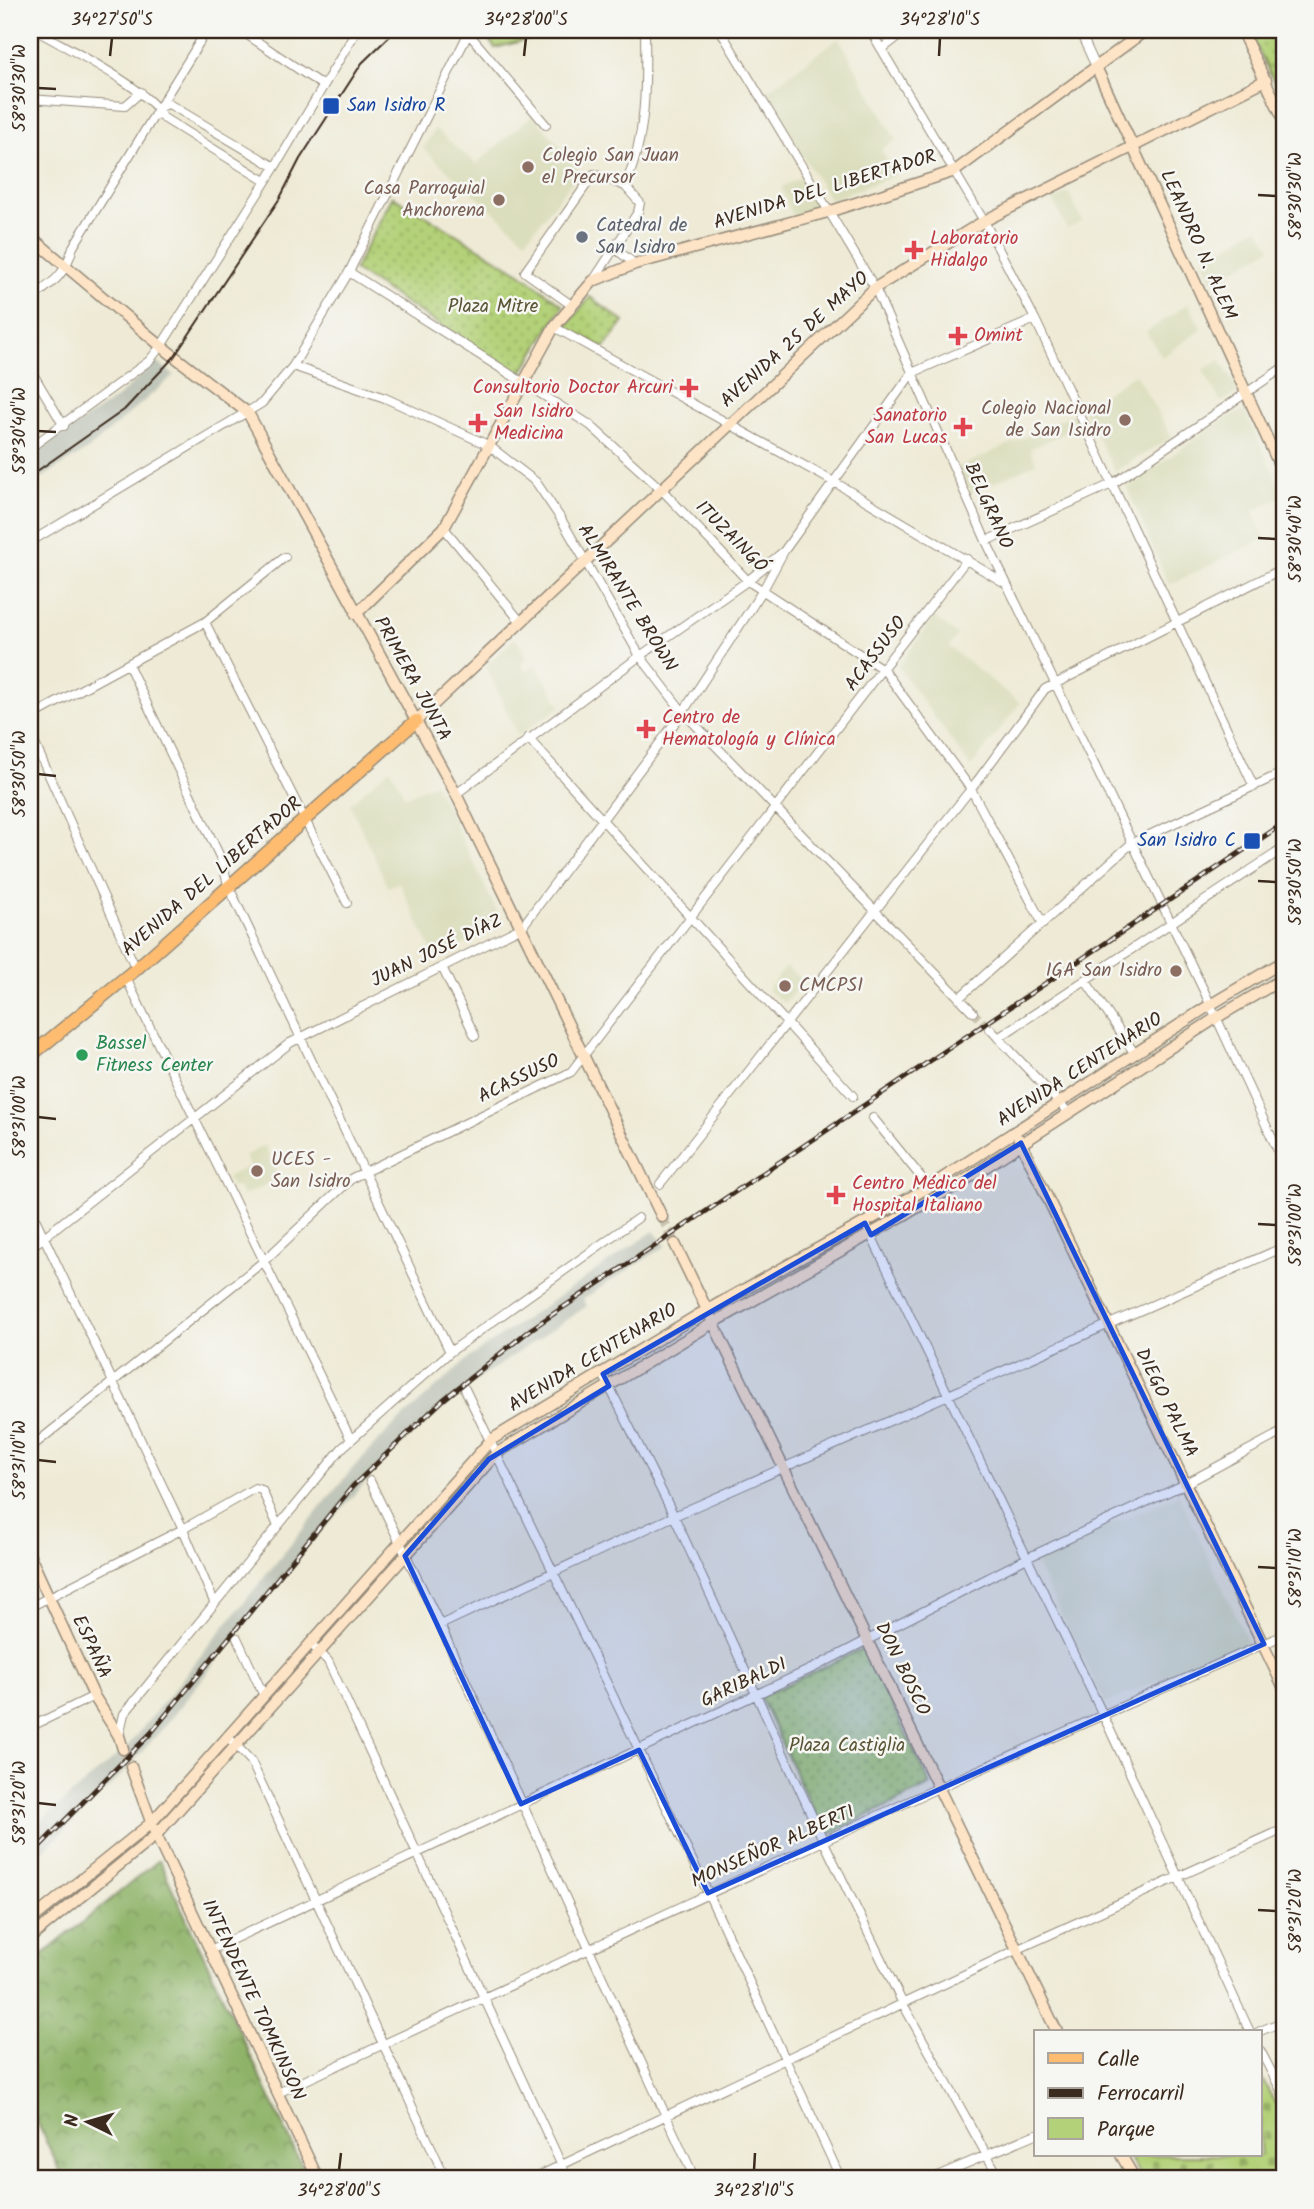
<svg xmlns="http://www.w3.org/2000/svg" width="1314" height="2209" font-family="Kalam,sans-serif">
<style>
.built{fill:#dbdebd}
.industrial{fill:#c1c6ba}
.green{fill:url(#green-dots);stroke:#777e4b;stroke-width:2}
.forest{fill:url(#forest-crowns);stroke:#646e43;stroke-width:2}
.cemetery{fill:url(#cemetery-stones);stroke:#777e4b;stroke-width:2}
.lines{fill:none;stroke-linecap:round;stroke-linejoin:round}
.street-tunnel{stroke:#cac4b0;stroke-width:8;stroke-dasharray:8 4;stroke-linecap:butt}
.secondary-tunnel{stroke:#cac4b0;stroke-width:10;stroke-dasharray:10 5;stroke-linecap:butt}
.street-casing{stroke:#948a7a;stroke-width:10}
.secondary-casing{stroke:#948a7a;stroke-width:13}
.primary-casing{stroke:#948a7a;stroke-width:15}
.street{stroke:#fff;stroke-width:8}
.secondary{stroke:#fee4c6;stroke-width:10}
.primary{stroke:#fdbc70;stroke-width:12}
.tram{stroke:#3b2a1e;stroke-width:2}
.rail-casing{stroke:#3b2a1e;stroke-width:5}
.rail{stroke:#f6f6f2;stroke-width:2.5;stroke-dasharray:8;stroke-linecap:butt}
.marked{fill:#1d4ed8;fill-opacity:0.2;stroke:#1d4ed8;stroke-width:5;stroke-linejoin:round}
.ticks{fill:none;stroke:#3b2a1e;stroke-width:2.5}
.transit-dot{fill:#1a4fb4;stroke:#f6f6f2;stroke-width:2.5}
.education-dot{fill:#8d6e63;stroke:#f6f6f2;stroke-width:2.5}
.worship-dot{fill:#6b7280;stroke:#f6f6f2;stroke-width:2.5}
.health-dot{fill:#e0444e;stroke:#f6f6f2;stroke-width:2.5}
.leisure-dot{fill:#2e9e5b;stroke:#f6f6f2;stroke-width:2.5}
.labels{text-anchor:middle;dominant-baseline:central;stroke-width:5;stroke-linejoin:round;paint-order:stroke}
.transit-label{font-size:19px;fill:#164399;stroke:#f6f6f2;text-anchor:start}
.education-label{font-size:19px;fill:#785e54;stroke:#f6f6f2;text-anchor:start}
.street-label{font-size:19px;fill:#3b2a1e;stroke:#f6f6f2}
.worship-label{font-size:19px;fill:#5b616d;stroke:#f6f6f2;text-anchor:start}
.health-label{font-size:19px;fill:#be3a42;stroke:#f6f6f2;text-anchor:start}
.park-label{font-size:19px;fill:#595434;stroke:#f6f6f2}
.leisure-label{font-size:19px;fill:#27864d;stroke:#f6f6f2;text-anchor:start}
.neatline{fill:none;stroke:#3b2a1e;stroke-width:2.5}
.ticks-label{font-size:18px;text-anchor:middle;fill:#3b2a1e}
</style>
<defs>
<pattern id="green-dots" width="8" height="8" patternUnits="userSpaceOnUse" patternTransform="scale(1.75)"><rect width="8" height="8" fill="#b3d178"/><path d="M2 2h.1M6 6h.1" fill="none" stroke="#93aa62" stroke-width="1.8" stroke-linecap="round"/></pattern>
<pattern id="forest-crowns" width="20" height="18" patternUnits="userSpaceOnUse" patternTransform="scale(1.75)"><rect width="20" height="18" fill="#8eb368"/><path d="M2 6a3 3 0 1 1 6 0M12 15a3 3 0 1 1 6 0" fill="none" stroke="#759255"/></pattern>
<pattern id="cemetery-stones" width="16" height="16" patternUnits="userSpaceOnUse" patternTransform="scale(1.75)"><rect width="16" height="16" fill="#b3d178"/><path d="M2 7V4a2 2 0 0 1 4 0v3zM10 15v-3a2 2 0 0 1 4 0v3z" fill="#93aa62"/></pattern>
</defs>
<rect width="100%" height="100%" fill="#f6f6f2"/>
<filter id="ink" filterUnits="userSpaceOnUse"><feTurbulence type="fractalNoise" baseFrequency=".0143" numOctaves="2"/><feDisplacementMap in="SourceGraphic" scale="14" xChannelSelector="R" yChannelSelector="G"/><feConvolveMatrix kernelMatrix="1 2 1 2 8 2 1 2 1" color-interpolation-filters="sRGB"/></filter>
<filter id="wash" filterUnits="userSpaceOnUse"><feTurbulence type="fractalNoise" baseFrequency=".00686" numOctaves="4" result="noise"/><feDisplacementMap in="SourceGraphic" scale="28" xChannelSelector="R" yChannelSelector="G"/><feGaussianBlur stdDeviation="1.57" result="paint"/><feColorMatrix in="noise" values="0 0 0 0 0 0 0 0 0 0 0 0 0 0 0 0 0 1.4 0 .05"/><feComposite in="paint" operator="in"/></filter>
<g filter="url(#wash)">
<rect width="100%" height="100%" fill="#eeead5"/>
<path class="built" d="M839 38 896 140 881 149 896 175 830 200 764 93Z
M533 115 580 171 526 240 423 149 435 129 476 164Z
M800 178 815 204 813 210 792 216 781 187Z
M1069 193 1082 221 1067 229 1053 200Z
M1258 227 1271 248 1213 282 1203 261Z
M1188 304 1202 329 1162 357 1146 332Z
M1220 360 1239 392 1221 402 1203 370Z
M1135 374 1172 437 1115 471 1082 408Z
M1241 411H1245L1284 496 1253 511 1265 538 1169 585 1127 488 1214 425Z
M1074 414 1079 426 1030 449 1036 463 970 494 958 468Z
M934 617 957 635 949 647 1020 703 971 767 898 667Z
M515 638 527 657 521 663 526 672 536 664 561 706 518 736 486 666Z
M390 768 405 797 435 783 501 920 500 927 435 958 399 882 388 887 350 804Z
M786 967 804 982 784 1003 767 990Z
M265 1145 279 1178 243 1196 237 1186 233 1188 227 1177 249 1166 245 1156Z
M1179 1495 1248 1642 1106 1703 1033 1559Z"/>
<path class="industrial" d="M156 361 174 375 87 450 30 485V457L118 397Z
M654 1231 666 1246 583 1299 587 1306 468 1386 390 1455 302 1553 164 1727 121 1775 30 1864V1830L127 1747 351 1470 388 1431 470 1357Z"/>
<path class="green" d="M481 30H564L495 48Z
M1248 30H1284V101Z
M393 196 520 273 563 305 520 376 354 270Z
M590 297 624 322 604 348 566 327Z
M864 1648 931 1785 825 1836 760 1697Z"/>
<path class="forest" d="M159 1860 308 2179H64L30 2107V1965Z"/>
<path class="cemetery" d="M1260 2075 1284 2120V2179H1142L1128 2155H1260Z"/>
</g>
<g filter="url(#ink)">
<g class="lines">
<path class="street-tunnel" d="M973 1012 990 1029"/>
<path class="secondary-tunnel" d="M662 1217 675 1244
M123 1749 131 1767"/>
<g class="street-casing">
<path id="street" d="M35 30C63 46 152 90 162 117L265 181
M240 30 322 85
M720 30 875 288 986 541 1205 993 1284 1164
M870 30 984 221 1035 319 1254 787
M1079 30 1097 69
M469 34 546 125
M882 49 907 30
M30 99 125 106 141 92
M159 107 169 104 275 167
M613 247 635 264
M349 272 590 425 663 491 748 581 884 670 971 789 1043 924
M593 281 638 212 640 203 625 186C647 136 646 84 645 30
M30 299C54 282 65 276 73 247L207 30
M570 304 525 272 594 174 625 186
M554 327 841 486 1005 583
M293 366 385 398 488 445 536 482 561 519 640 656 683 712 973 1012
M30 369 64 426
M30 448 149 361 161 346 275 167 357 30
M444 528 521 622
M986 541 1114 483 1284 367
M30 542 262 403 293 366 349 272 470 30
M205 622 347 903
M128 664 222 861 228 885 450 1352
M30 717 205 622 285 557
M30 733 136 969
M528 738 853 1096
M456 794 640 656 746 582 784 551 912 373 1035 319
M442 967 475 1036
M126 978 351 1440
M1085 980 1135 1054
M959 998 1132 843 1284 772
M990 1029 1068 1112
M998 1038 1284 848
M873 1118 929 1187
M660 1184 978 780 1045 689 1284 568
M30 1208 183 1529 214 1602
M865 1223 1104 1717 1250 2032
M30 1248 290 1043 522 927 683 712 763 590 784 551
M603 1374 674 1516 824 1842 903 2004 1000 2179
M465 1389 708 1893 841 2179
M30 1448 264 1261 352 1178 571 1072 967 559
M370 1481 440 1625 695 2179
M30 1607 183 1529 255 1488 262 1490 277 1524
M440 1625 674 1516 1284 1247
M237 1638 264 1696
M310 1643 328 1661 568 2179
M30 1727 94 1696
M119 1736 124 1714 342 1448 450 1352 638 1218
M227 1736 251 1761 446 2179
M210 1950 815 1667 1027 1558 1185 1484 1284 1431
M1258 2032 1284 2021
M1260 2050 1284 2096
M278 2093 940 1787 1284 1635
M532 2179 1016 1950 1284 1829
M930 2179 1036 2134"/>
</g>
<g class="secondary-casing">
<path id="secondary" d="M1241 30 1284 120
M1097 69 1284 475
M30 236 161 346 248 413 456 794 662 1217
M356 614 444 528 554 327 593 281 635 264 828 212 955 171 1146 30
M416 721 875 288 984 221 1266 80
M1019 1139 1284 1688
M675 1244 1057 2032
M30 1556 94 1696 119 1736 123 1749
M131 1767 156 1835 318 2179
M30 1921 151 1823 491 1440 698 1315 929 1187 1210 1005 1284 961
M30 1938 156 1835 497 1453 713 1323 959 1184 1216 1018 1284 978
M1121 2155 1135 2179"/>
</g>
<g class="primary-casing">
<path id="primary" d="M30 1056 136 969 416 721"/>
</g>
<use href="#street" class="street"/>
<use href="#secondary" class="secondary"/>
<use href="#primary" class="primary"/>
<path class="tram" d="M30 476 124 410 174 357 280 198 300 159 362 63 396 30"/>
<g class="rail-casing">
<path id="rail" d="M30 1856 151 1733 353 1486 443 1400 531 1329 1284 823"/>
</g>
<use href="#rail" class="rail"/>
</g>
</g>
<path class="marked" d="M1021 1143 1264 1644 708 1893 639 1750 521 1804 405 1556 489 1459 609 1386 603 1374 865 1223 871 1235Z"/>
<path class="ticks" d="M110 56 112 38M524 56 526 38M939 56 940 38M38 88 56 89M1258 195 1276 196M38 431 56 432M1258 538 1276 539M38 774 56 776M1258 881 1276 882M38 1117 56 1119M1258 1224 1276 1225M38 1460 56 1462M1258 1567 1276 1568M38 1803 56 1805M1258 1910 1276 1911M339 2170 341 2153M754 2170 755 2153"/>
<g class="transit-dot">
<rect x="322" y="97" width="18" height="18" rx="3.5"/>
<rect x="1243" y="832" width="18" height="18" rx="3.5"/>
</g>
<g class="education-dot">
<circle cx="528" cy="167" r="7"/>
<circle cx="499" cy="200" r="7"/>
<circle cx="1125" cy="420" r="7"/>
<circle cx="1176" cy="971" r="7"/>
<circle cx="785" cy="986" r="7"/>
<circle cx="257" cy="1171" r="7"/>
</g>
<circle class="worship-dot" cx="582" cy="237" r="7"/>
<g class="health-dot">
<path d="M910.5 239.5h7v7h7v7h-7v7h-7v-7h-7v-7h7z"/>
<path d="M954.5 325.5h7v7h7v7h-7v7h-7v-7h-7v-7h7z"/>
<path d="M685.5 377.5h7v7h7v7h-7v7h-7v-7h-7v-7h7z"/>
<path d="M474.5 412.5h7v7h7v7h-7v7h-7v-7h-7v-7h7z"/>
<path d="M959.5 416.5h7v7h7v7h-7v7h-7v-7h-7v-7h7z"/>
<path d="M642.5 718.5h7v7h7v7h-7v7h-7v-7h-7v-7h7z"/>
<path d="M832.5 1184.5h7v7h7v7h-7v7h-7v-7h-7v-7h7z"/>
</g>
<circle class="leisure-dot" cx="82" cy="1055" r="7"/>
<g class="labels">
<g class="transit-label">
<text x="347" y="106">San Isidro R</text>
<text x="1236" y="841" text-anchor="end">San Isidro C</text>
</g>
<g class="education-label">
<text x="542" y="156">Colegio San Juan<tspan x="542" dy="22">el Precursor</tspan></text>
<text x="485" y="189" text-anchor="end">Casa Parroquial<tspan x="485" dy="22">Anchorena</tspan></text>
<text x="1111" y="409" text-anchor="end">Colegio Nacional<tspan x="1111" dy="22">de San Isidro</tspan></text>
<text x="1162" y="971" text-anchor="end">IGA San Isidro</text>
<text x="799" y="986">CMCPSI</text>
<text x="271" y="1160">UCES -<tspan x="271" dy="22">San Isidro</tspan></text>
</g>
<g class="street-label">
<text transform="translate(825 190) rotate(-17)">AVENIDA DEL LIBERTADOR</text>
<text transform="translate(1198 245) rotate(66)">LEANDRO N. ALEM</text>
<text transform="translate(795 340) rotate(-42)">AVENIDA 25 DE MAYO</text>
<text transform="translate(988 506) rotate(66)">BELGRANO</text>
<text transform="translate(731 537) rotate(45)">ITUZAINGÓ</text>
<text transform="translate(627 598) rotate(58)">ALMIRANTE BROWN</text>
<text transform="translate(876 654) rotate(-53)">ACASSUSO</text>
<text transform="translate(412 679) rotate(61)">PRIMERA JUNTA</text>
<text transform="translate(212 877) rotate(-41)">AVENIDA DEL LIBERTADOR</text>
<text transform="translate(437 951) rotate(-26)">JUAN JOSÉ DÍAZ</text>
<text transform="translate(1080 1070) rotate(-33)">AVENIDA CENTENARIO</text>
<text transform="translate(519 1079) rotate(-26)">ACASSUSO</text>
<text transform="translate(593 1358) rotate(-31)">AVENIDA CENTENARIO</text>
<text transform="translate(1166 1403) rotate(64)">DIEGO PALMA</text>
<text transform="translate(91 1647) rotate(65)">ESPAÑA</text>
<text transform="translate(902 1669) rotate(64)">DON BOSCO</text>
<text transform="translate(744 1683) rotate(-25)">GARIBALDI</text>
<text transform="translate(773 1847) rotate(-24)">MONSEÑOR ALBERTI</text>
<text transform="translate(253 2000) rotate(65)">INTENDENTE TOMKINSON</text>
</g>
<g class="worship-label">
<text x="596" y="226">Catedral de<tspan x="596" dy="22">San Isidro</tspan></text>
</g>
<g class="health-label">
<text x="930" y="239">Laboratorio<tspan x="930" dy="22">Hidalgo</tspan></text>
<text x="974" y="336">Omint</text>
<text x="673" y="388" text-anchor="end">Consultorio Doctor Arcuri</text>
<text x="494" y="412">San Isidro<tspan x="494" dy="22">Medicina</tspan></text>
<text x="947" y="416" text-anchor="end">Sanatorio<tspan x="947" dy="22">San Lucas</tspan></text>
<text x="662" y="718">Centro de<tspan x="662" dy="22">Hematología y Clínica</tspan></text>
<text x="852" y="1184">Centro Médico del<tspan x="852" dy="22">Hospital Italiano</tspan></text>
</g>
<g class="park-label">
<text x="493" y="307">Plaza Mitre</text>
<text x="847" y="1746">Plaza Castiglia</text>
</g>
<g class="leisure-label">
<text x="96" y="1044">Bassel<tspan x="96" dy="22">Fitness Center</tspan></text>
</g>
</g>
<rect width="1314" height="2209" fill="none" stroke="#f6f6f2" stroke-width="77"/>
<rect x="1034" y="2030" width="228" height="126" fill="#f6f6f2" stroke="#aba49d" stroke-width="2"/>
<rect x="1048" y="2053" width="35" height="10" fill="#fdbc70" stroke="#aba49d" stroke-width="2"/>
<text x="1097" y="2066" font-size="21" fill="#3b2a1e">Calle</text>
<rect x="1048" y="2088" width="35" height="10" fill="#3b2a1e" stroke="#aba49d" stroke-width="2"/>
<text x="1097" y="2100" font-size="21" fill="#3b2a1e">Ferrocarril</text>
<rect x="1048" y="2118" width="35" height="21" fill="#b3d178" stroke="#aba49d" stroke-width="2"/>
<text x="1097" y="2136" font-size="21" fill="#3b2a1e">Parque</text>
<g transform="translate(88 2122) rotate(275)" stroke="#f6f6f2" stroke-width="5" paint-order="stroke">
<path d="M0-5L12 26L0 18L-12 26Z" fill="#3b2a1e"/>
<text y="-10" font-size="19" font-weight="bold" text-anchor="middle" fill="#3b2a1e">N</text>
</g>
<rect x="38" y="38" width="1238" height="2132" class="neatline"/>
<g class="ticks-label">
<text x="112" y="25">34°27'50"S</text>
<text x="526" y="25">34°28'00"S</text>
<text x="940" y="25">34°28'10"S</text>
<text transform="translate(19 88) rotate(-90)" y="6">58°30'30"W</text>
<text transform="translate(1295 196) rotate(-90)" y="6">58°30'30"W</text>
<text transform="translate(19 431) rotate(-90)" y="6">58°30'40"W</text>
<text transform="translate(1295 539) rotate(-90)" y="6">58°30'40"W</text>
<text transform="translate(19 774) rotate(-90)" y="6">58°30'50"W</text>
<text transform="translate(1295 882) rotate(-90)" y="6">58°30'50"W</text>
<text transform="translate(19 1117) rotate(-90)" y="6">58°31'00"W</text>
<text transform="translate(1295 1225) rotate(-90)" y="6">58°31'00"W</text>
<text transform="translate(19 1460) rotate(-90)" y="6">58°31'10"W</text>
<text transform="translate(1295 1568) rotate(-90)" y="6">58°31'10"W</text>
<text transform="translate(19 1803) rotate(-90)" y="6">58°31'20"W</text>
<text transform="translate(1295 1911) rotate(-90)" y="6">58°31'20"W</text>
<text x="339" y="2196">34°28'00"S</text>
<text x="754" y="2196">34°28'10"S</text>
</g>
</svg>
